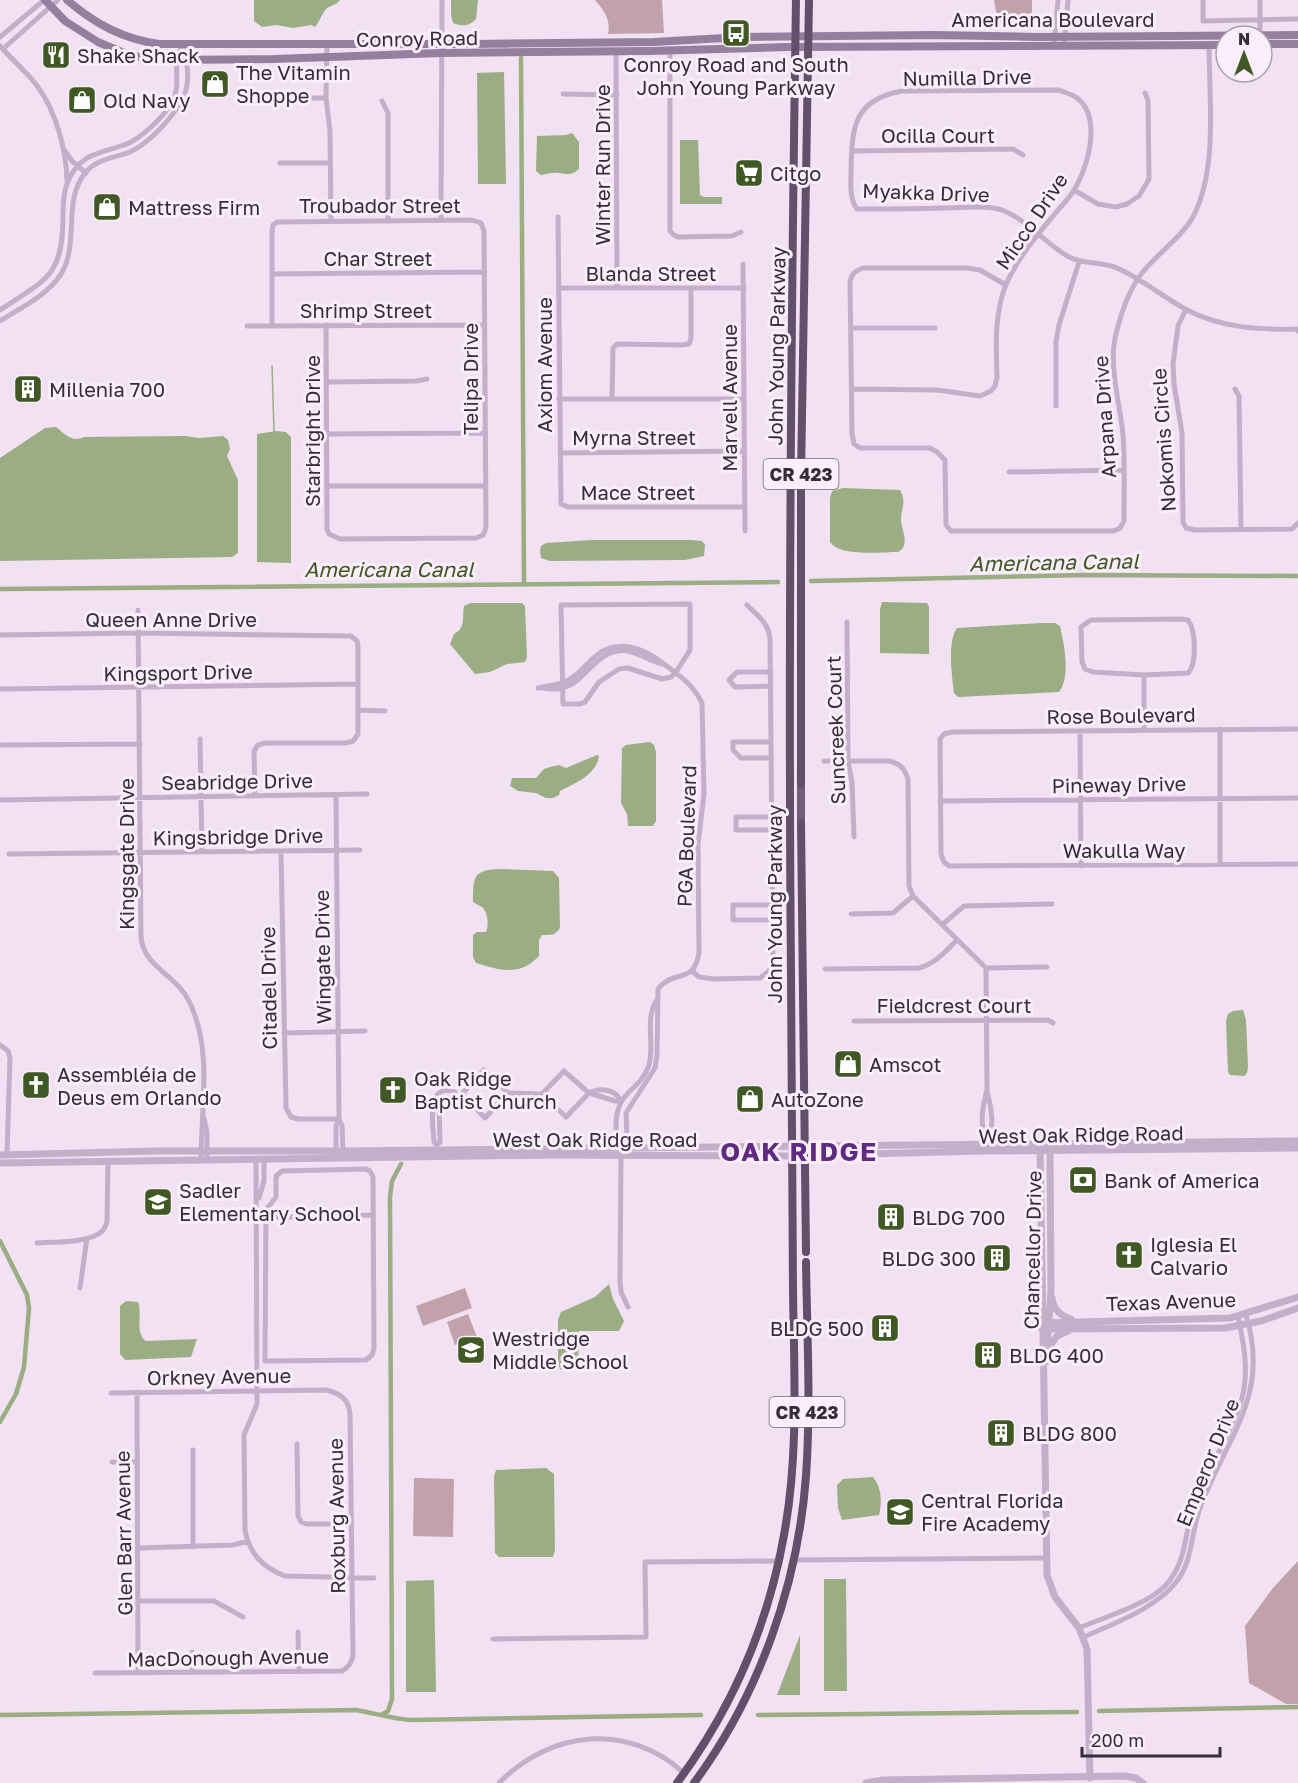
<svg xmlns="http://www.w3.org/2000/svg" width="1298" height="1783" font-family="'Golos Text',sans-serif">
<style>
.green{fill:#c1a2aa}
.water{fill:#9bad82}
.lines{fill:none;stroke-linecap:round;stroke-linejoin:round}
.stream{stroke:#9bad82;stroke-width:1.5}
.canal{stroke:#9bad82;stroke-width:4.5}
.minor{stroke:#c5aeca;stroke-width:5}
.tertiary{stroke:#c5aeca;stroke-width:7}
.secondary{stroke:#967f9d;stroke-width:8}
.primary{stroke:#725e7a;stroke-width:8}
.trunk{stroke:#62506a;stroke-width:8}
.labels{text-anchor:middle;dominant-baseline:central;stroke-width:6;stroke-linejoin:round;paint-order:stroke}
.shield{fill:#f9eefa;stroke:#706673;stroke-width:1.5}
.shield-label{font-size:18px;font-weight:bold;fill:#352c39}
.street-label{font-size:20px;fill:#352c39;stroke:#f9eefa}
.poi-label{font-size:20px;fill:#352c39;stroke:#f9eefa;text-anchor:start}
.water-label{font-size:21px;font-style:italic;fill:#405823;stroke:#f9eefa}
.district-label{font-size:26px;font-weight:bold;letter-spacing:1.5px;fill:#612a82;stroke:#f9eefa}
</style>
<rect width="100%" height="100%" fill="#f1e1f2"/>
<path class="green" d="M595 0H662L664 33 608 34C611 19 604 11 595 0Z
M994 0H1032V29L998 23Z
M465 1288 472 1308 423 1326 416 1306Z
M468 1314 477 1337 455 1345 447 1322Z
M414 1478 454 1479 453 1537 413 1536Z
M1298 1561V1704H1286L1249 1683 1245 1626 1273 1588Z"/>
<path class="water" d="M254 0H340C336 5 332 5 327 8 322 13 320 21 315 27L311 25 293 28 277 25 262 27 254 21Z
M451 0H478L476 19C470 26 462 27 453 23L451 15Z
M504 72 506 184H478L477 73Z
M572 133 579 142V169C571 176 568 174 559 173 553 172 547 174 541 175L536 171 537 136 566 135Z
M680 140H698L700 195 704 197H722V204H680Z
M56 427C65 434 72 443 84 437L185 436 199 438 223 436 228 440 230 449 227 456 238 480V553L232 557 0 561V458L45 428Z
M276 431 286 432 291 437V563L257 562V434Z
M843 488 900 490C907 502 901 509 901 519 901 530 911 545 898 552 881 552 840 557 830 542V498L832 491Z
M592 540H691L702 541 705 545 704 556 685 560 550 561 541 558 540 551 541 546 546 543Z
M882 602 927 603 929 607V654L880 653V609Z
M471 603H522L525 606 527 657 525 662 507 664 490 672 475 674 450 644 454 634C466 628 462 617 464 606Z
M1041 623H1055L1060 626C1064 644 1071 676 1059 692L958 697 954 693C952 676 947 642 957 628Z
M650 742 654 745 656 752V821L653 826H629L628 825 627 814 621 803 622 748 626 745Z
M597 755 599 756C596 775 576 783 560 791L559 795 553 798H546L536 793 518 791 510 786 512 778H536L544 769 550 767 559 765 566 768Z
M501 869 553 871 559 878 560 928C555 936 550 935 542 935L539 940V956C520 977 499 970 476 963L473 957V935L477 932H486C489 925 488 912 482 907 479 905 476 904 473 902 473 875 474 870 501 869Z
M1243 1010 1246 1020 1248 1067 1247 1073 1244 1076 1230 1075 1228 1072 1226 1021 1228 1014 1233 1011Z
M609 1284 613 1299 624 1321 619 1331H579L578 1367C572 1372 566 1372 560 1369L558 1363V1320L561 1312 595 1297Z
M126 1301 138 1302C143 1314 134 1332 146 1341L197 1339 191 1357 125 1360 120 1354V1306Z
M546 1468 554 1474 555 1550 553 1557H499L495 1553 494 1477 496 1470Z
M873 1477C882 1488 882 1502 879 1515L842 1520 838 1508 837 1485 843 1479Z
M824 1579H846L847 1691H824Z
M434 1580 436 1692H406V1581Z
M800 1635V1695H777Z"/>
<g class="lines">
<path class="stream" d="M272 366 274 431"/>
<path class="canal" d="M521 58 524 584
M811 581 1085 575 1298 576
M0 589 778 582
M0 1241 27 1295 29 1308 24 1367 16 1394 0 1422
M1099 1711 1298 1707
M0 1715 356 1710C375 1713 392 1719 411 1720L701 1715
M381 1715 388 1711 392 1699 390 1197 392 1181 401 1164
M758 1715 1077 1712"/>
<path class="minor" d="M1203 0V21L1298 19
M1260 0V36
M0 37 44 0
M327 44 326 98 330 131 331 221
M1054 44 1058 0
M1064 45 1068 0
M0 46C12 60 27 72 38 87 56 112 66 149 67 180
M3 49 58 0
M670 49V231L674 235 678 237 732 236 741 232
M616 50 617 288
M563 94 617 95
M280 98H326
M382 101 388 113V220
M65 151 72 161 86 173
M852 151 1013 149 1023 155
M280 163H330
M1074 190 1098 204 1116 207 1127 204 1139 196 1149 179 1148 100 1145 93
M558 217 561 504 568 507H745
M441 220 442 0
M743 264 745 531
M272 274 485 272
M1006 285 980 270 967 268H863C855 271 852 273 850 282L852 434 854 444 860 448H930L937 452 945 460 946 525 951 531H1114L1120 528 1124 521C1124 493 1125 463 1123 435 1120 401 1107 364 1117 330 1121 314 1128 294 1137 280 1151 257 1181 240 1194 215 1218 167 1209 96 1209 44
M559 288H744
M1186 309 1178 326 1173 364 1174 384 1182 433 1183 522 1186 528 1195 530 1292 529 1298 523
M0 310C47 279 63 276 63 216 63 200 64 185 73 172 85 153 104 152 124 145 140 140 166 115 173 100 180 86 175 73 177 59 178 55 180 50 182 46
M0 321C20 308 48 295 61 274 80 243 62 202 85 173 96 159 114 158 130 152 141 147 150 139 159 130 186 102 195 84 182 45
M247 326 485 325
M272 326V232L273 225 277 222 472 220 481 223 484 231 486 528 483 535 476 538 340 539 329 534 327 529 326 325
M852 328H935
M327 382 416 381 427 379
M852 389 937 390 980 396 991 391 995 386 997 377C996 345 994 312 1007 282 1019 257 1036 236 1054 215 1060 207 1069 199 1074 190 1089 166 1104 111 1072 95 1068 93 1063 92 1059 90L902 91C852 100 852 129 851 172 851 185 849 198 857 209 886 209 914 209 943 208 961 208 981 205 998 209 1021 214 1047 245 1069 257 1084 265 1102 261 1117 268 1142 279 1163 297 1187 310 1222 328 1259 330 1298 329V331
M1235 389 1239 396 1241 529
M559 399H744
M612 399 613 348 617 344 681 345 689 344 691 338V289
M1056 406V341L1059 325 1079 262
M327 434 486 433
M560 453 744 451
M1009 472 1123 470
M327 486H486
M690 604V650L676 672 671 677 662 679 628 668 619 669 599 682 585 702 580 704H563L561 605Z
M138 610 141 937C144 968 175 973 189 1001 213 1050 201 1107 201 1159
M1181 619 1188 620C1196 630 1197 664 1188 673L1144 675 1093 672 1085 669 1082 662 1081 627 1091 620Z
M847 622 848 761 852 782 854 837
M0 635 139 633 351 636 357 641 358 647V734L353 741 346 743H265L258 745 254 751 255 796
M771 672H737L729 680 735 687 771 686
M1144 675V730
M538 688C550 685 563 685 573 677 583 670 590 659 601 652 623 639 646 650 664 664 680 676 693 684 702 703L704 794 698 845 699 953C693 986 675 968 658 989L657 1055 655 1068 626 1113 627 1138 621 1147
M543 688C549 689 556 690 562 688 584 683 594 655 617 651 634 648 647 661 663 664
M0 689 357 684
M358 710 385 711
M1220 729V864
M1298 729 952 732 944 734 940 739 941 854 944 862 949 866 1298 864
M1080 731 1081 866
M200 739 202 852
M0 745 140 744
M771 758H741L733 750V742H771
M824 761H889C901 764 904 768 908 779L909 886 913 896 986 968 987 1090C983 1105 978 1126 988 1139
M336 795 339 1119 336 1126V1151
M0 800 367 794
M940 801 1298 798
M772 817H736V830H772
M281 851 286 1108 291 1117 298 1119H339
M9 854 360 850
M772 905H733V920H772
M851 914 893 913 913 896
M943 924 964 906 1052 904
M986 968 1047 967
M825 969 919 968C936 963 945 952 957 940
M692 971 699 977 714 979 760 978 769 971 773 960 770 639C769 623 758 616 747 605
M854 1021 1048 1020 1053 1023
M284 1033 365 1031
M0 1045 8 1051 10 1058 7 1155
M484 1070 508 1093 485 1118 462 1094Z
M564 1071 589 1093 566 1117 542 1094Z
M987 1091C991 1107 995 1125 988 1140
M508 1093 542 1094
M589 1093C600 1087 615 1089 621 1101
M589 1093 615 1101H621
M204 1118 207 1132V1160
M339 1119 342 1126 343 1151
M437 1145 434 1142C433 1124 425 1082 455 1092
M437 1145 440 1142 439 1103 435 1097 454 1098
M621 1147C616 1139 616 1133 616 1124 617 1089 639 1093 649 1065 655 1044 644 1018 657 1000
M621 1155 620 1281 621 1292 628 1307
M256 1159 257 1404 244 1435 245 1531C250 1554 262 1567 285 1576L374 1578
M366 1169 370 1171 373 1177 374 1349 372 1355 366 1360 265 1361 266 1210 276 1197V1176L282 1171Z
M259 1198 264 1181V1159
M338 1216 373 1215
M266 1217H299
M37 1243C55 1242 85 1243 100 1233 105 1230 106 1225 107 1221L108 1161
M80 1288 87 1238
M137 1392 138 1673
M297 1444 298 1516 301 1522 307 1524H350
M193 1450V1547
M112 1462H137
M138 1548 233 1545 248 1541
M793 1560 1046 1558
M139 1601H214L243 1617
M1079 1628C1105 1617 1146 1605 1165 1586 1189 1561 1184 1527 1196 1497 1211 1461 1237 1428 1244 1389 1248 1365 1243 1340 1238 1317
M298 1632 299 1671
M1084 1637C1114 1623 1157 1608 1177 1581 1193 1560 1191 1532 1200 1508 1226 1437 1271 1397 1246 1315
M493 1639 646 1637 645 1562 779 1561
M192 1652V1672
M95 1673 342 1671C349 1667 351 1663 353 1656L350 1413C348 1398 340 1394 327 1390L111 1393
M499 1783C551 1730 628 1722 684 1773"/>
<path class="tertiary" d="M1040 1147 1047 1575 1055 1597 1079 1628 1087 1649 1090 1778
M0 1155 156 1151H343L1298 1141
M0 1163 553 1155 792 1156 981 1151 1298 1148
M1052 1298C1053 1309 1061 1316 1071 1319
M1042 1323 1230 1318 1298 1297
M1042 1329 1225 1328 1261 1321 1298 1308
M1048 1349 1057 1336 1068 1331
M1046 1362 1051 1289 1050 1149
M866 1783 883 1780 1125 1776 1136 1778 1143 1783"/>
<path class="secondary" d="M45 0 65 21 98 42 131 56 172 60 274 59 441 53 649 51 787 47 1226 45
M67 0C95 24 123 39 159 44H474L654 42 742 37 933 35 1038 37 1298 35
M1262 44H1298"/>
<path class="primary" d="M801 784V823"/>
<path class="trunk" d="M801 784V475L809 0
M801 823 806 1252
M677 1783C731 1710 768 1625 784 1535 799 1455 794 1372 793 1290 792 1184 792 1078 791 972 788 648 791 324 796 0
M694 1783C759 1695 798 1585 806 1476 811 1405 807 1333 806 1262"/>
</g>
<defs>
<g id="bus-square" transform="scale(1.5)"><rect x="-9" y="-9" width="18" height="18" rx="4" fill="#405823" stroke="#f9eefa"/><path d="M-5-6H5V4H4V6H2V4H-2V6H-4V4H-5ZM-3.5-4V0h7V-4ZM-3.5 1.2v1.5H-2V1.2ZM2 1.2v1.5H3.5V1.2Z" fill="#fff"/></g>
<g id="restaurant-square" transform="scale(1.5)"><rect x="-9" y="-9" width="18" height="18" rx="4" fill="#405823" stroke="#f9eefa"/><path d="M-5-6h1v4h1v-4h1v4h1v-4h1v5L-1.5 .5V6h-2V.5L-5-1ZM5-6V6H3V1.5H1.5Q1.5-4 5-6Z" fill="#fff"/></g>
<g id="shop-square" transform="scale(1.5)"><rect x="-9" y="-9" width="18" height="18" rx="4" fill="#405823" stroke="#f9eefa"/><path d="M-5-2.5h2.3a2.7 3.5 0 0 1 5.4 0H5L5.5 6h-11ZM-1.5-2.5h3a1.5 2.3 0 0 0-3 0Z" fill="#fff"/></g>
<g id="supermarket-square" transform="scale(1.5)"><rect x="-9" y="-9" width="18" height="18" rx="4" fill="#405823" stroke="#f9eefa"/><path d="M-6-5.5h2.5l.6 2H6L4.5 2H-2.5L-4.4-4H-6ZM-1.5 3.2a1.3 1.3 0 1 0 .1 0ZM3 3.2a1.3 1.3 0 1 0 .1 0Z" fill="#fff"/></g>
<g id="building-square" transform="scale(1.5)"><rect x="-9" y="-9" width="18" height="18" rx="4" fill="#405823" stroke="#f9eefa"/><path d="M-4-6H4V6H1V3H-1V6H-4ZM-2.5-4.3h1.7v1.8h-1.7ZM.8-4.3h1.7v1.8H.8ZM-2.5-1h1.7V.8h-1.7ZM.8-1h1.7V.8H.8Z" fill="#fff"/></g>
<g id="church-square" transform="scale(1.5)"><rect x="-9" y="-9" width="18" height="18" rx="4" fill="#405823" stroke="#f9eefa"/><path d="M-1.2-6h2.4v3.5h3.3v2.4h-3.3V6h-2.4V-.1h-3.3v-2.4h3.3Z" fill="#fff"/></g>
<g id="bank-square" transform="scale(1.5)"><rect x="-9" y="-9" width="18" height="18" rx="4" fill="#405823" stroke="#f9eefa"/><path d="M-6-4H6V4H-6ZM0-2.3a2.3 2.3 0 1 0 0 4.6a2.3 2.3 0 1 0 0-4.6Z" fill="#fff"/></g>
<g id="school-square" transform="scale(1.5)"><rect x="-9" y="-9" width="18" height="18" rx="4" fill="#405823" stroke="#f9eefa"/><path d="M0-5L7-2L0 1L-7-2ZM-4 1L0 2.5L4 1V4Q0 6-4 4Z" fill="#fff"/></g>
</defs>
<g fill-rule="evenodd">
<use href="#bus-square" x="736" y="33"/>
<use href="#restaurant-square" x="56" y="55"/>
<use href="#shop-square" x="215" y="84"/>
<use href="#shop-square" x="82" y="100"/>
<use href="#supermarket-square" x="749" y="173"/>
<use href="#shop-square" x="107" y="207"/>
<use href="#building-square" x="28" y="389"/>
<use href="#shop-square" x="848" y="1064"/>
<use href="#church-square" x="36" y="1085"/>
<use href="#church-square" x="393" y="1090"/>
<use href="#shop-square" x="750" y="1099"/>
<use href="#bank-square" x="1083" y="1180"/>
<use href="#school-square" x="158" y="1202"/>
<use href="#building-square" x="891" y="1217"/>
<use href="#church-square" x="1129" y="1255"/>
<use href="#building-square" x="997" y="1258"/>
<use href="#building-square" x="885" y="1328"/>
<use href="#school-square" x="471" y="1350"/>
<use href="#building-square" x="988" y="1355"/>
<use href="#building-square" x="1001" y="1433"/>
<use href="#school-square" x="900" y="1512"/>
</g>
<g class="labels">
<g class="shield">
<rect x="763.5" y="459" width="75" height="30" rx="4.5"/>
<rect x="769.5" y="1397" width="75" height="30" rx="4.5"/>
</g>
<g class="shield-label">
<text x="801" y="474">CR 423</text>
<text x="807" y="1412">CR 423</text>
</g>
<g class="street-label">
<text x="1053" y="19">Americana Boulevard</text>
<text transform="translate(417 38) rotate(-1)">Conroy Road</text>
<text transform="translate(967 77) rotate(-1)">Numilla Drive</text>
<text x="938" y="135">Ocilla Court</text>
<text transform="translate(602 165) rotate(-90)">Winter Run Drive</text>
<text transform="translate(926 192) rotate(2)">Myakka Drive</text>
<text x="380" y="205">Troubador Street</text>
<text transform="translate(1031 221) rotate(-56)">Micco Drive</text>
<text x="378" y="258">Char Street</text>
<text x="651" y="273">Blanda Street</text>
<text x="366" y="310">Shrimp Street</text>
<text transform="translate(776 346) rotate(-89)">John Young Parkway</text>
<text transform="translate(544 365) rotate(-90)">Axiom Avenue</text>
<text transform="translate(470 379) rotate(-90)">Telipa Drive</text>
<text transform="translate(729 398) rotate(-90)">Marvell Avenue</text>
<text transform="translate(1104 417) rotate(-94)">Arpana Drive</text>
<text transform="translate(312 431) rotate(-90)">Starbright Drive</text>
<text x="634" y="437">Myrna Street</text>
<text transform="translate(1163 440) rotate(-94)">Nokomis Circle</text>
<text x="638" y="492">Mace Street</text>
<text x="171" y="619">Queen Anne Drive</text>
<text transform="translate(178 672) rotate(-1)">Kingsport Drive</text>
<text transform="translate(1121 715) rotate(-1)">Rose Boulevard</text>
<text transform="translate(835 730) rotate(-92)">Suncreek Court</text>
<text transform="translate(237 781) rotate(-1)">Seabridge Drive</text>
<text transform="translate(1119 784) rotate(-1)">Pineway Drive</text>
<text transform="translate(238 836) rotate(-1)">Kingsbridge Drive</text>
<text transform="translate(686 836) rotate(-88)">PGA Boulevard</text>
<text x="1124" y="850">Wakulla Way</text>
<text transform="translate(126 854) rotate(-90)">Kingsgate Drive</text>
<text transform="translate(774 904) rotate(-90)">John Young Parkway</text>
<text transform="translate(322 957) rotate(-91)">Wingate Drive</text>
<text transform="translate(268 988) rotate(-91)">Citadel Drive</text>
<text x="954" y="1005">Fieldcrest Court</text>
<text transform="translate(1081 1134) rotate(-1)">West Oak Ridge Road</text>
<text x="595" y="1139">West Oak Ridge Road</text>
<text transform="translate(1032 1250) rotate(-89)">Chancellor Drive</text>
<text transform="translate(1171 1301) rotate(-2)">Texas Avenue</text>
<text transform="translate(219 1376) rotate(-1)">Orkney Avenue</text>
<text transform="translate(1207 1462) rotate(-68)">Emperor Drive</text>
<text transform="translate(336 1516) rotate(-91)">Roxburg Avenue</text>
<text transform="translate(123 1533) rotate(-91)">Glen Barr Avenue</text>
<text transform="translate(228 1657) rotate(-1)">MacDonough Avenue</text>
</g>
<g class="poi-label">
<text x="77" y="55">Shake Shack</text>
<text x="736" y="64" text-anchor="middle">Conroy Road and South<tspan x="736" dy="23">John Young Parkway</tspan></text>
<text x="236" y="72">The Vitamin<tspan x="236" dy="23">Shoppe</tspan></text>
<text x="103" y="100">Old Navy</text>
<text x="770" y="173">Citgo</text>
<text x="128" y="207">Mattress Firm</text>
<text x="49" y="389">Millenia 700</text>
<text x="869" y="1064">Amscot</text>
<text x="57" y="1074">Assembléia de<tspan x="57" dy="23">Deus em Orlando</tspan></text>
<text x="414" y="1078">Oak Ridge<tspan x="414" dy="23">Baptist Church</tspan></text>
<text x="771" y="1099">AutoZone</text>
<text x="1104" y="1180">Bank of America</text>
<text x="179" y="1190">Sadler<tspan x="179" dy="23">Elementary School</tspan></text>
<text x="912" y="1217">BLDG 700</text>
<text x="1150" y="1244">Iglesia El<tspan x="1150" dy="23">Calvario</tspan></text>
<text x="976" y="1258" text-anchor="end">BLDG 300</text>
<text x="864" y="1328" text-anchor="end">BLDG 500</text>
<text x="492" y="1338">Westridge<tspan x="492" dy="23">Middle School</tspan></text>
<text x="1009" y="1355">BLDG 400</text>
<text x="1022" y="1433">BLDG 800</text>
<text x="921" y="1500">Central Florida<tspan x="921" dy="23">Fire Academy</tspan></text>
</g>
<g class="water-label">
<text transform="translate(1054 562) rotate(-1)">Americana Canal</text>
<text x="389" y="569">Americana Canal</text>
</g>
<g class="district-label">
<text x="799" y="1151">OAK RIDGE</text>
</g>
</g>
<g transform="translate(1244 54)"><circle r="28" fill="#f9eefa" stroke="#aba0ad" stroke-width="1.5"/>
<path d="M0-4.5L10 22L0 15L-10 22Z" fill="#405823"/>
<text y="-9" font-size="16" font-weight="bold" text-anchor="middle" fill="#352c39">N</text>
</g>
<path d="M1082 1747v9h138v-9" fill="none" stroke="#352c39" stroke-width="3"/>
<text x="1091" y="1747" font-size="18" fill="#352c39" stroke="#f9eefa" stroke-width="4.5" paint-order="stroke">200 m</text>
</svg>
